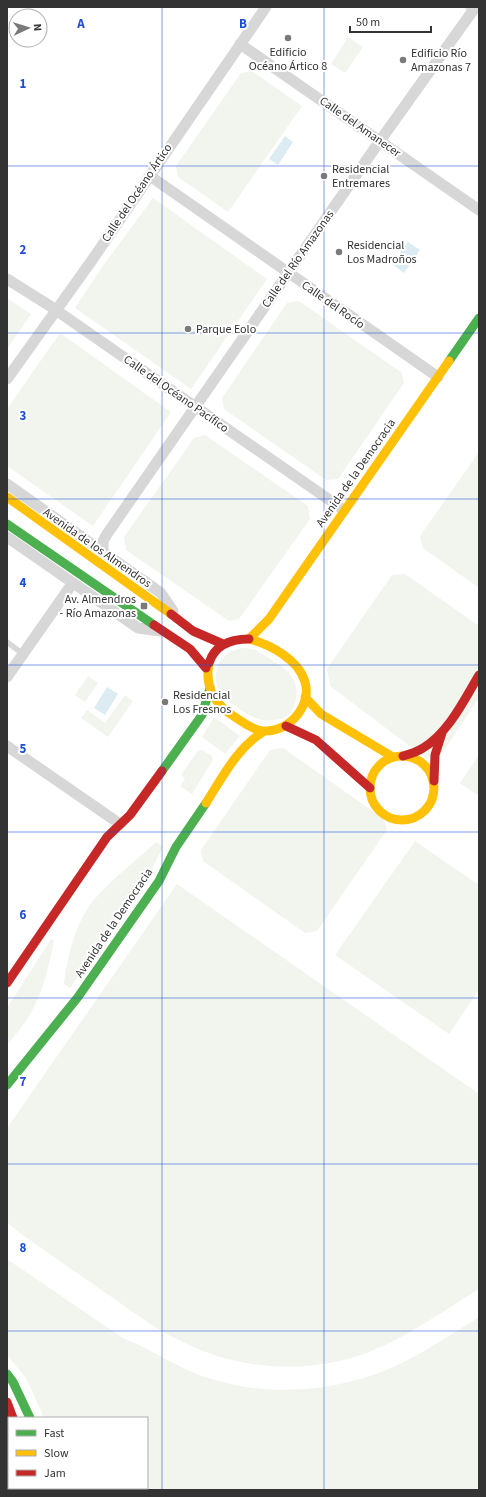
<svg xmlns="http://www.w3.org/2000/svg" width="486" height="1497" font-family="'Source Sans 3',sans-serif">
<style>
.green{fill:#f1f5ed}
.water{fill:#ddebf3}
.lines{fill:none;stroke-linecap:round;stroke-linejoin:round}
.lane{stroke:#d7d7d7;stroke-width:5.5}
.street{stroke:#d7d7d7;stroke-width:11}
.fast{stroke:#4caf50;stroke-width:9}
.slow{stroke:#ffc107;stroke-width:9}
.jam{stroke:#c62828;stroke-width:9}
.grid{fill:none;stroke:#1d4ed8;stroke-width:1;stroke-opacity:0.55}
.poi-dot{fill:#7a7a7a;stroke:#fff;stroke-width:1.5}
.labels{text-anchor:middle;dominant-baseline:central;stroke-width:4;stroke-linejoin:round;paint-order:stroke}
.poi-label{font-size:12px;fill:#333;stroke:#fff;text-anchor:start}
.street-label{font-size:12px;fill:#333;stroke:#fff}
.grid-label{font-size:13px;text-anchor:middle;font-weight:bold;fill:#1d4ed8;stroke:#fff;stroke-width:4;stroke-linejoin:round;paint-order:stroke}
</style>
<rect width="100%" height="100%" fill="#fff"/>
<path class="green" d="M348 37 363 47 345 73 331 64Z
M252 71 302 106 228 212 178 177 176 166 241 73Z
M153 198 267 279 191 389 75 308 102 267Z
M7 298 31 314 7 349Z
M299 301 402 373 404 383 338 479 326 480 224 409 222 398 287 303Z
M60 333 171 412 93 526 7 466V409Z
M205 435 308 506 310 519 239 619 229 621 126 550 124 537 194 438Z
M479 452V588L423 548 420 536Z
M405 574 479 626V698L440 756 427 759 330 686 327 669 392 575Z
M242 648C245 648 250 648 254 649 259 651 285 668 289 673 299 683 299 705 288 715 285 719 279 719 274 720 270 720 266 721 262 720 250 718 224 699 218 689 216 686 217 683 216 680 215 663 225 651 242 648Z
M88 676 98 683 85 702 75 695Z
M125 695 133 701 108 737 81 718 87 710 105 723Z
M214 717 240 736 225 754 202 737Z
M283 748 384 819 387 830 317 931 305 933 203 861 201 850 270 750Z
M202 750 212 756 213 760 192 794 180 786 185 779 181 775 197 752Z
M479 755V796L460 783Z
M415 841 479 885V990L449 1034 335 955Z
M156 842 163 847 147 878 70 988 64 984C67 957 76 922 93 901 109 881 137 860 156 842Z
M177 884 479 1094V1289C443 1311 409 1336 369 1352 311 1374 243 1371 187 1344 160 1332 137 1315 113 1298 82 1277 52 1255 21 1234L7 1222V1128Z
M51 939 54 941C45 984 38 1012 7 1044V1008Z
M7 1259 123 1338C151 1349 176 1367 205 1377 271 1399 344 1392 406 1361 431 1348 455 1332 479 1317V1490H52V1488H147V1418H43L42 1413 26 1378 7 1355Z
M7 1431 9 1442V1488H13V1490H7Z"/>
<path class="water" d="M285 136 293 142 278 165 269 159Z
M408 242 420 250 404 273 392 264Z
M107 687 118 694 105 715 94 708Z"/>
<g class="lines">
<path class="lane" d="M7 642 23 654"/>
<path class="street" d="M240 44 479 210
M150 176 438 377
M7 279 50 306 344 510
M7 379 90 263 266 7
M7 484 161 593 173 611
M7 537 138 628 160 631
M103 552V541L107 534 377 145 474 9 471 7
M7 677 72 584
M7 746 120 824"/>
<path class="fast" d="M449 361 479 318
M7 524 154 625
M162 771 202 715 210 688
M7 1085 78 997 159 881 176 847 206 803
M7 1374 13 1382 30 1418
M40 1488V1490"/>
<path class="slow" d="M7 497 171 614
M249 639 269 619 449 361
M209 663C205 683 212 701 229 713 238 719 248 727 258 730 284 737 313 708 305 682 299 660 270 644 249 639
M305 697 321 714 393 757
M370 788a32 32 0 1 1 64 0a32 32 0 1 1-64 0Z
M206 803C222 778 237 748 263 732
M24 1488V1490"/>
<path class="jam" d="M171 614 193 631 223 644
M154 625 190 649 206 668
M209 663C215 644 231 639 249 639
M286 726 316 740 370 788
M403 756C410 754 417 752 423 748 449 732 464 700 479 675
M434 781 435 755 442 733
M7 983 107 837 130 815 162 771
M7 1402 13 1418"/>
</g>
<path class="grid" d="M162 7V1490M324 7V1490M7 166H479M7 333H479M7 499H479M7 665H479M7 832H479M7 998H479M7 1164H479M7 1331H479"/>
<g class="poi-dot">
<circle cx="288" cy="38" r="4"/>
<circle cx="403" cy="60" r="4"/>
<circle cx="324" cy="176" r="4"/>
<circle cx="339" cy="252" r="4"/>
<circle cx="188" cy="329" r="4"/>
<rect x="140" y="602" width="8" height="8" rx="2"/>
<circle cx="165" cy="702" r="4"/>
</g>
<g class="labels">
<g class="poi-label">
<text x="288" y="52" text-anchor="middle">Edificio<tspan x="288" dy="14">Océano Ártico 8</tspan></text>
<text x="411" y="53">Edificio Río<tspan x="411" dy="14">Amazonas 7</tspan></text>
<text x="332" y="169">Residencial<tspan x="332" dy="14">Entremares</tspan></text>
<text x="347" y="245">Residencial<tspan x="347" dy="14">Los Madroños</tspan></text>
<text x="196" y="329">Parque Eolo</text>
<text x="136" y="599" text-anchor="end">Av. Almendros<tspan x="136" dy="14">- Río Amazonas</tspan></text>
<text x="173" y="695">Residencial<tspan x="173" dy="14">Los Fresnos</tspan></text>
</g>
<g class="street-label">
<text transform="translate(360 127) rotate(35)">Calle del Amanecer</text>
<text transform="translate(137 193) rotate(-56)">Calle del Océano Ártico</text>
<text transform="translate(298 259) rotate(-55)">Calle del Río Amazonas</text>
<text transform="translate(333 305) rotate(35)">Calle del Rocío</text>
<text transform="translate(176 394) rotate(35)">Calle del Océano Pacífico</text>
<text transform="translate(356 473) rotate(-55)">Avenida de la Democracia</text>
<text transform="translate(97 548) rotate(35)">Avenida de los Almendros</text>
<text transform="translate(114 923) rotate(-56)">Avenida de la Democracia</text>
</g>
</g>
<g class="grid-label">
<text x="81" y="28">A</text>
<text x="243" y="28">B</text>
<text x="23" y="88">1</text>
<text x="23" y="254">2</text>
<text x="23" y="420">3</text>
<text x="23" y="587">4</text>
<text x="23" y="753">5</text>
<text x="23" y="919">6</text>
<text x="23" y="1086">7</text>
<text x="23" y="1252">8</text>
</g>
<rect width="486" height="1497" fill="none" stroke="#333333" stroke-width="16"/>
<rect x="8" y="1417" width="140" height="72" fill="#ffffff" stroke="#adadad"/>
<rect x="16" y="1430" width="20" height="6" fill="#4caf50" stroke="#adadad"/>
<text x="44" y="1437" font-size="12" fill="#333333">Fast</text>
<rect x="16" y="1450" width="20" height="6" fill="#ffc107" stroke="#adadad"/>
<text x="44" y="1457" font-size="12" fill="#333333">Slow</text>
<rect x="16" y="1470" width="20" height="6" fill="#c62828" stroke="#adadad"/>
<text x="44" y="1477" font-size="12" fill="#333333">Jam</text>
<g transform="translate(28 28) rotate(86)"><circle r="19" fill="#ffffff" stroke="#adadad"/>
<path d="M0-3L7 15L0 10L-7 15Z" fill="#7a7a7a"/>
<text y="-6" font-size="11" font-weight="bold" text-anchor="middle" fill="#333333">N</text>
</g>
<path d="M350 26v6h81v-6" fill="none" stroke="#333333" stroke-width="2"/>
<text x="356" y="26" font-size="12" fill="#333333" stroke="#ffffff" stroke-width="3" paint-order="stroke">50 m</text>
</svg>
